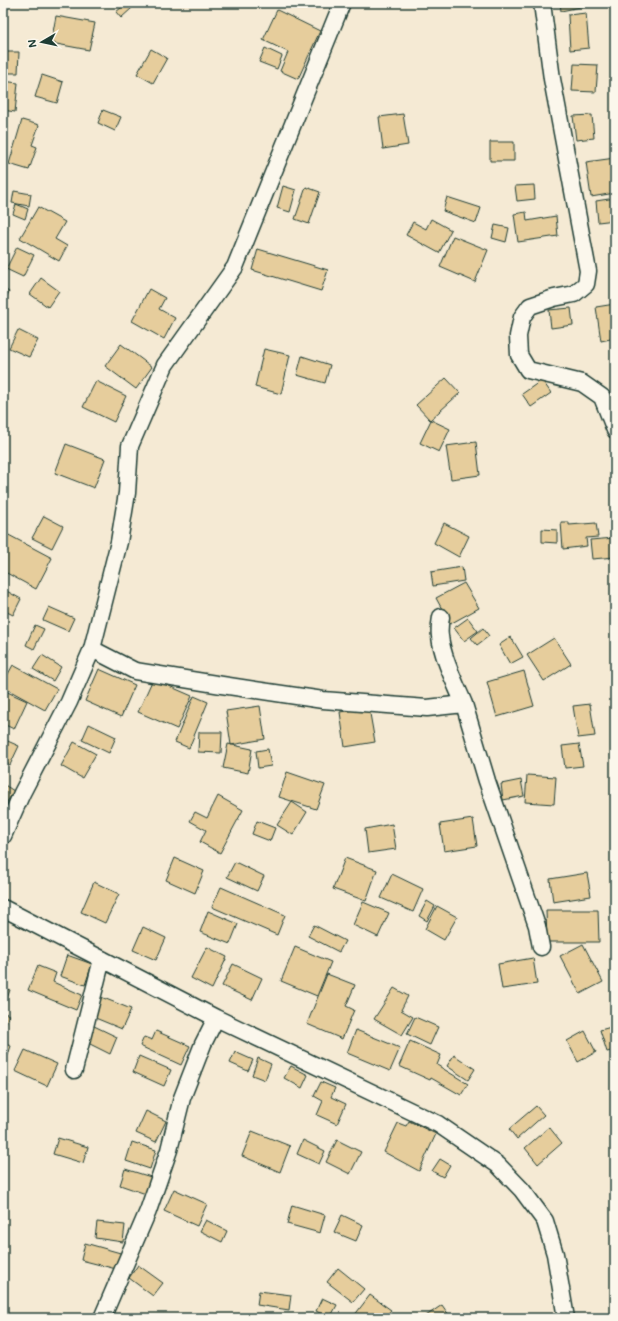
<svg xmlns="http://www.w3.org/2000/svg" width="618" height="1321" font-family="Mali,sans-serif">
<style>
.building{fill:#e6cd9c;stroke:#1f3d34}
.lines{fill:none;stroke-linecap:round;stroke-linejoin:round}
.street-casing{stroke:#1f3d34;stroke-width:19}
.street{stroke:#fbf7ec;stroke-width:16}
</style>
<rect width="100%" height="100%" fill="#f5ead4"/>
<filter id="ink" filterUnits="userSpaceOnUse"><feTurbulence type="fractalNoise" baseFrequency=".025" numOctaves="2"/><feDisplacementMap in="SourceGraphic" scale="8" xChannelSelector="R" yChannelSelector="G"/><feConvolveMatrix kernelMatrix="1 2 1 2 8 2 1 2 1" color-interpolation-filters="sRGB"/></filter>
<g filter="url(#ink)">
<path class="building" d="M127 3 132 8 121 18 116 12Z
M560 3H594L595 4 561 11Z
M277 10 320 31 298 79 280 71 288 52 263 40Z
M586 13 589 48 570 50 568 15Z
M56 16 95 23 89 50 51 43Z
M265 48 282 56 277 69 259 62Z
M151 49 167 58 153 83 137 74Z
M3 52H19L18 73H3Z
M574 64 598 65 596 92 572 91Z
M42 75 63 82 57 103 35 97Z
M3 81 18 83 15 112 3 110Z
M103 110 121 117 115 131 98 123Z
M403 114 408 145 383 149 379 117Z
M592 115 594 138 576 140 573 116Z
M22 120 39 125 32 145 37 147 29 170 9 164Z
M490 142H514V161H490Z
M615 158V193L591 197 586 162Z
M534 185 535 199 517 201 515 186Z
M283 186 296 190 290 212 277 208Z
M306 187 320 192 309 224 295 219Z
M14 191 31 194 29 206 12 203Z
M447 197 481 208 476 223 443 211Z
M615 198V220L598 222 596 201Z
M16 204 28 209 25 219 13 214Z
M38 207 65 222 55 239 67 246 59 261 20 238Z
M526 212 527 221 556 216 558 236 518 242 514 214Z
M431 219 451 230 439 253 406 235 413 222 426 229Z
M495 225 509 228 506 242 492 238Z
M453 236 488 250 475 282 440 267Z
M17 247 34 255 23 277 6 269Z
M258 249 328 270 321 291 252 270Z
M41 278 59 291 48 307 30 294Z
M3 288 9 292 3 303Z
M149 289 165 298 159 309 175 318 164 339 132 321Z
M615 304V338L601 341 596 307Z
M571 308 573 325 551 328 549 310Z
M18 330 38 340 29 357 9 348Z
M121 344 152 367 136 389 105 366Z
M264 349 290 355 281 394 255 387Z
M302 356 330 365 325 383 297 375Z
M446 378 460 393 430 420 416 405Z
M542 380 551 393 531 407 522 394Z
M96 381 126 396 114 422 83 407Z
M431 420 450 429 439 452 420 443Z
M476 442 480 475 451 479 446 446Z
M66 444 105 459 94 488 55 473Z
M44 516 63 526 52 548 32 538Z
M561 522H569V525L596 523 598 537 586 538 587 546 563 549Z
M444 523 469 536 459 557 434 543Z
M542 529 557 530V543L542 542Z
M3 532 52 558 36 589 3 571Z
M615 538V557L592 559 590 540Z
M462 567 464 581 433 586 431 572Z
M464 583 479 608 450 624 436 598Z
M3 589 21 599 13 615 3 610Z
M49 607 74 618 68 631 43 620Z
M468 618 478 631 464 641 454 628Z
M35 625 44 629 34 649 26 645Z
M483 628 489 636 477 645 471 638Z
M511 637 523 657 510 664 499 645Z
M554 638 571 664 544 681 527 655Z
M42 655 61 667 53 681 33 669Z
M13 665 57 689 45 710 3 687V683Z
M99 669 135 685 121 717 85 701Z
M524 671 534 706 497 717 487 682Z
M153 679 192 696 177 729 138 712Z
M3 690 27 701 14 729 3 724Z
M194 696 208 702 189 748 175 742Z
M590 704 595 736 578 738 573 706Z
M260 706 265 739 231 745 226 711Z
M369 708 375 742 345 747 340 712Z
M89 724 116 737 109 753 82 740Z
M199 732H222L221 753 198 752Z
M3 739 19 746 10 765 3 761Z
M74 742 96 754 82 778 61 766Z
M228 744 252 749 248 773 223 768Z
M579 744 583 766 565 768 562 746Z
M268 749 271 766 258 768 256 751Z
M287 772 325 785 316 809 279 797Z
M527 775 556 777 554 804 525 802Z
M521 780 524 796 503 800 501 784Z
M3 784 14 791 5 805 3 804Z
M218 796 243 810 220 853 200 842 206 830 190 821 195 812 207 818Z
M292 802 307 812 293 835 277 825Z
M473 819 477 846 444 851 440 824Z
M257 821 275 828 270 841 252 834Z
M392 824 396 849 368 853 365 829Z
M175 858 204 871 195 893 166 880Z
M345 858 377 870 366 901 333 889Z
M235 862 264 876 257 891 227 877Z
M587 873 591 896 553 902 550 879Z
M392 874 423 889 413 912 381 898Z
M94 882 119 894 105 923 81 912Z
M221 887 285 915 277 935 212 907Z
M427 901 435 906 427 921 419 916Z
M363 902 389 913 378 937 353 925Z
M437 906 457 917 444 940 425 929Z
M546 910H598L599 942H547Z
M208 911 238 924 230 944 200 932Z
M314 925 345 941 339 952 308 936Z
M143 927 166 938 156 960 133 950Z
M583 944 603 982 580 994 560 956Z
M207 947 227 957 212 989 191 978Z
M295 947 331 962 317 996 281 981Z
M67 955 92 964 85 985 60 976Z
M533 958 537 984 502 989 498 964Z
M233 964 262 978 252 1000 222 986Z
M38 966 56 973 53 982 82 995 76 1010 28 990Z
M327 974 355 985 346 1006 354 1010 342 1039 307 1024Z
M3 987 10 990 5 1004H3Z
M394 988 408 996 401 1010 413 1017 402 1035 374 1019Z
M101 997 131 1009 122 1029 93 1017Z
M3 1012 9 1015 3 1030Z
M415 1017 438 1027 430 1045 407 1034Z
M92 1025 117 1037 110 1054 84 1041Z
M615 1026V1050L607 1052 600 1030Z
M356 1030 400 1048 390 1071 347 1053Z
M156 1031 190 1046 181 1065 140 1046 144 1037 152 1040Z
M585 1031 596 1052 578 1062 567 1041Z
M410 1041 441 1055 437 1065 468 1084 461 1095 431 1078 430 1080 399 1066Z
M3 1043 11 1046 5 1064H3Z
M25 1050 57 1064 47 1086 15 1071Z
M235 1052 253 1060 248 1071 230 1063Z
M454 1055 475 1069 468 1080 447 1066Z
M139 1056 171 1070 164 1086 133 1072Z
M258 1058 271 1064 265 1080 252 1075Z
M291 1066 308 1075 302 1088 284 1078Z
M321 1082 335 1088 331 1097 346 1104 337 1124 317 1115 323 1101 314 1096Z
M536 1106 544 1115 517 1139 509 1129Z
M146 1111 166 1121 156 1142 136 1133Z
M409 1121 436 1134 419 1171 384 1152 398 1123 406 1126Z
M549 1127 562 1143 538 1164 525 1148Z
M252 1131 290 1146 280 1172 242 1156Z
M58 1138 88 1147 83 1163 53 1154Z
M303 1140 325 1151 319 1164 297 1154Z
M337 1140 361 1152 350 1174 326 1162Z
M132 1142 156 1150 150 1169 126 1161Z
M440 1159 450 1165 443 1177 432 1171Z
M125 1169 151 1177 146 1194 120 1185Z
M174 1189 207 1204 197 1226 164 1211Z
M292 1205 325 1215 320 1233 287 1224Z
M342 1215 363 1225 356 1241 334 1232Z
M206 1220 227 1231 222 1242 200 1231Z
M97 1222 125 1225 123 1242 95 1238Z
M85 1243 124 1254 120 1270 81 1260Z
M138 1265 163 1283 153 1296 129 1278Z
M338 1268 364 1289 353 1302 327 1282Z
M259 1291 291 1295 289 1310 257 1305Z
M370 1295 391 1310 385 1318H356L354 1316Z
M322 1298 337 1305 330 1318 316 1311Z
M442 1305 451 1318H427L426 1316Z"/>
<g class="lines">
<g class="street-casing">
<path id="street" d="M542 3 552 79 588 271 586 284 574 294 554 298 530 306 522 317 518 336 519 355 528 370 582 383 602 397 615 430
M92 649 135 671 222 685 323 700 427 708 464 704C456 685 442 657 440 636 439 630 440 623 441 617
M464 704 487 781 537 926 541 947
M3 836 22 793 69 702 92 649 119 542 127 493 130 446 165 365 235 267 342 3
M3 908 216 1018 438 1124 498 1165 522 1190 545 1221 555 1254 566 1318
M74 1070 102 959
M102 1318 148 1211 169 1150 182 1098 203 1044 216 1018"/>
</g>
<use href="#street" class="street"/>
</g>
</g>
<rect width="618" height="1321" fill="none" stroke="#fbf7ec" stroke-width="16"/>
<rect x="8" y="8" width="602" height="1305" fill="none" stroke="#1f3d34" stroke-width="1.5" filter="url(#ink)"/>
<g transform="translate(42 42) rotate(261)" stroke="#fbf7ec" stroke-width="3" paint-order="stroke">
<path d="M0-3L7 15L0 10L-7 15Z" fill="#1f3d34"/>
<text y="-6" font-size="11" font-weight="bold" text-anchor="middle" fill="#1f3d34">N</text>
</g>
</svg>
